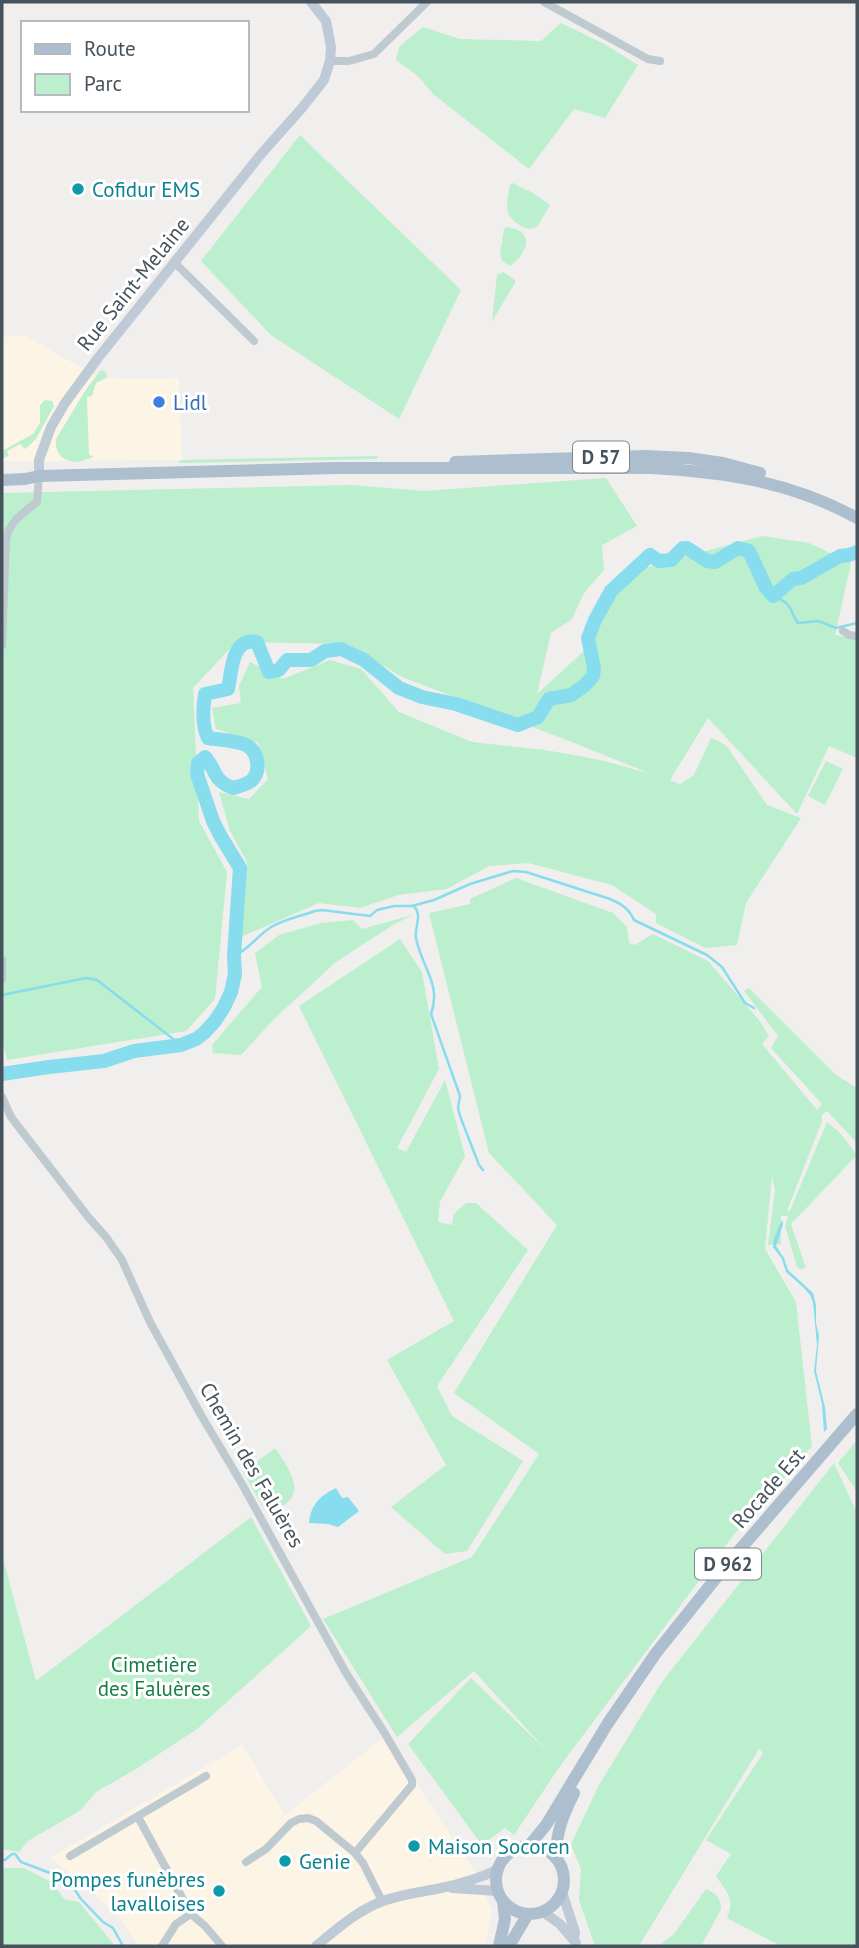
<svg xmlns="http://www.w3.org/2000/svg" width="859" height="1948" font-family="'PT Sans',sans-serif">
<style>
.commercial{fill:#fcf5e6}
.green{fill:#bbefcd}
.water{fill:#87dced}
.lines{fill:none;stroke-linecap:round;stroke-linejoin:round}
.stream{stroke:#87dced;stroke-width:2.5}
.river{stroke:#87dced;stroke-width:14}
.street{stroke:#bec9d0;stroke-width:8}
.secondary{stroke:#becad5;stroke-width:10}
.primary{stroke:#adbfce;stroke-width:12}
.culture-dot{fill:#0f9aa8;stroke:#fff;stroke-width:2.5}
.shop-dot{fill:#3f7fe0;stroke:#fff;stroke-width:2.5}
.labels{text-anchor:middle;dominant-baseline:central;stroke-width:6;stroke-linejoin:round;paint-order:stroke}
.shield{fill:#fff;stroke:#7e868d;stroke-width:2}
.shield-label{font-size:19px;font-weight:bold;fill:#46525c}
.culture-label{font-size:21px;fill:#0d838f;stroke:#fff;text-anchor:start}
.street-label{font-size:21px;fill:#46525c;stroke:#fff}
.shop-label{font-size:21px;fill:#366cbe;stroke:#fff;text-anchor:start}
.park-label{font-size:21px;fill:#157e45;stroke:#fff}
</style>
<rect width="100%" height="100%" fill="#f1eeee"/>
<path class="commercial" d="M26 336 97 377 130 379 179 378 182 460 2 461V337Z
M388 1734 419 1788 475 1872 492 1911 485 1946H138L121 1918 78 1879 50 1858 242 1745 285 1815Z"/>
<path class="green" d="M561 23 604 44 638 65 605 118 574 109 529 169 433 94 419 77 396 60 399 47 423 27 460 39 541 41Z
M300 135 461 290 399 419 271 335 201 261Z
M513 183 533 193 550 205 537 227C530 230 528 229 521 226 502 215 507 204 510 185Z
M506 227C536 230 528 253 510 266L502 261 500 254 504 230Z
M503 272 515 280V283L492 321 497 275Z
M101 370 106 372 107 378 96 383 92 396 87 397 89 455 94 456C77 467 54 463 56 439L87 388Z
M45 400 52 401 54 406 36 439 25 449 20 444 7 451 9 456 2 458V451L33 434 40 423V405Z
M378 456 377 459 179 463 180 460H182Z
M606 478 637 526 602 545 604 570 584 593 572 619 551 633 537 694 583 652 606 607 643 568 762 536 809 543 851 563 835 635 857 639V758L829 746 797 814 708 718 670 780 680 784 694 775 711 738 726 745 767 805 801 818 746 903 737 945 705 948 656 923V914L612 885 528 863 489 866 447 889 398 895 360 908 319 903 241 937 247 862 230 831 219 792 249 799 268 779 258 743 216 729 212 708 241 703 239 686 250 662 283 679 330 660 361 669 399 712 472 742 545 750 601 760 651 774 564 739 402 677 348 644 236 642 193 688 199 821 227 872 215 999 186 1031 7 1060 2 1039V493L351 485 424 491Z
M826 761 843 769 825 805 808 796Z
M516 878 613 913 627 927 629 943 635 945 653 934 708 961 759 1020 769 1036 762 1044 817 1110 822 1104 771 1048 778 1036 744 991 749 988 836 1075 857 1088V1143L827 1111 822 1115V1121L787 1211H790L827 1122 840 1133 857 1155 791 1224 806 1268 800 1269 797 1267 785 1226 788 1216H781V1244L768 1245 775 1190 772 1176 765 1249 796 1302 812 1446 732 1537 560 1766 514 1835 505 1828 482 1845 408 1744 471 1678 547 1751 474 1671 397 1737 323 1619 472 1557 539 1454 454 1393 557 1225 489 1153 429 913 470 904V899Z
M412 915 393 925 336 962 275 1018 241 1055 213 1053 212 1045 262 987 255 953 279 935 321 923 353 920 362 929Z
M400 939 422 972 439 1069 397 1148 406 1152 445 1080 465 1156 440 1202 438 1222 452 1225 454 1214 466 1203H476L528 1250 437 1386 452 1416 523 1461 467 1551 445 1554 391 1507 446 1465 387 1360 454 1321 299 1006Z
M857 1440V1492L838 1463Z
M275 1448C291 1471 311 1499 270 1511L263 1507 243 1472Z
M834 1463 857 1513V1560L855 1563 857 1562V1946H846L841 1944 844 1946H781L727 1918C736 1898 726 1892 716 1876L731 1854 706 1840 763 1753 759 1749 639 1946H595L579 1900 581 1869 571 1844 599 1785 662 1682Z
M251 1517 311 1626 197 1729 136 1769 96 1792 81 1810 28 1841 19 1852 2 1849V1555L36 1681Z
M2 1868H24L53 1883 64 1899 79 1902 115 1946H2Z
M706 1889C716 1893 721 1898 721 1909L701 1946H659L674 1934Z"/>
<path class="water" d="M782 1220 783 1224 776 1246 784 1258 788 1270 813 1293 816 1305V1323L819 1335 816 1371 825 1407 827 1429 824 1432 822 1404 814 1371 817 1345 813 1302 810 1295 804 1288 786 1272 782 1259 773 1247 774 1239Z
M336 1488 342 1498 348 1497 359 1511 338 1527 328 1524 309 1523C311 1504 320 1496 336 1488Z"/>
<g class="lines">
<path class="stream" d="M773 596C794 604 788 609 798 623L818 621 836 628 857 623
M414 906C423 916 414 927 416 938 421 966 442 984 431 1014L460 1096 458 1108 460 1116 479 1165 483 1170
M234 956C250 949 258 934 273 926 286 919 301 916 315 911L322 910 370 916 377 910 394 906H412L434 900 470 884 513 871 526 872 610 899C622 904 629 909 634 920L707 955 722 967 745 1003 754 1008
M2 995 86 978 97 980 181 1045
M2 1860H5L12 1854H15L21 1862 58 1876 73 1887 81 1899 103 1922 113 1928 123 1946"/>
<path class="river" d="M2 1074 49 1067 104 1061 134 1051 181 1045 196 1039 204 1033 215 1021 224 1007 231 992 235 974 234 956 240 868 220 835 213 821 197 774 198 763 205 757C217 770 212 780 233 788 239 786 248 785 253 779 261 770 258 751 246 745 236 740 220 740 208 738 202 726 203 707 205 694L228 689C232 672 231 637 257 642L269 672 279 670 287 660H311L325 651 341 649 364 660 399 688 422 697 456 704 518 725 538 717 549 699 571 695 584 686 593 676 594 668 588 638 595 620 611 591 650 555 659 561 671 560 683 548H687L707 561 715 562 738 548 749 551 766 588 773 596 793 579 801 578 840 556 849 555 857 552"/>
<path class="street" d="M544 2 648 59 660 61
M330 61H349L374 54 427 2
M175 263 254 341
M843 631 849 635 857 636
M2 645 6 539C10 521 23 513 37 502L39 476
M2 960V979
M2 1097 11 1117 89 1218 106 1237 122 1260 150 1322 201 1415 242 1484 346 1673 384 1732 412 1780V1785L355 1853
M138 1817 191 1914 205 1926 222 1946
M70 1856 206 1776
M246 1862 266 1849 291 1823 299 1819 308 1818 316 1821 355 1853 363 1863 382 1901
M162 1946 176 1924 191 1914"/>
<path class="secondary" d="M39 476V460L51 427 65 403 98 358 262 153 302 108 324 80 330 61 331 47 326 21 311 2
M452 1888 498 1891
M562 1892 575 1932 574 1941
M543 1912 560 1924 576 1943
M316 1946C337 1929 358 1910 383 1901 402 1894 422 1892 441 1888 460 1884 480 1878 497 1870"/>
<path class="primary" d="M455 462 646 456 688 458 723 463 760 473
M2 480 25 479 39 476 336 468H651C725 472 792 482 857 518
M496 1880a34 34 0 1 1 68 0a34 34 0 1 1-68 0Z
M529 1846 546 1825 608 1723 656 1653 724 1568 857 1414
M556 1857C556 1832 563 1815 574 1793
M499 1946 505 1919 503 1901
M509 1946 528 1914"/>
</g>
<g class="culture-dot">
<circle cx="78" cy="189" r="7"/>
<circle cx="414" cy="1846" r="7"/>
<circle cx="285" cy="1861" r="7"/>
<circle cx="219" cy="1891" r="7"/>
</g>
<circle class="shop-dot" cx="159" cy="402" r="7"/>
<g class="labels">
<g class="shield">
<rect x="573" y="441.5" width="56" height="31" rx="5"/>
<rect x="695" y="1548.5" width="66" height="31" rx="5"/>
</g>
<g class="shield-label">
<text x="601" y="457">D 57</text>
<text x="728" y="1564">D 962</text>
</g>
<g class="culture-label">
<text x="92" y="189">Cofidur EMS</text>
<text x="428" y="1846">Maison Socoren</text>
<text x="299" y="1861">Genie</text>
<text x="205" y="1879" text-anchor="end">Pompes funèbres<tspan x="205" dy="24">lavalloises</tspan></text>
</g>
<g class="street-label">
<text transform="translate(133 284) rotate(-51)">Rue Saint-Melaine</text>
<text transform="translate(252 1465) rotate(60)">Chemin des Faluères</text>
<text transform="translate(768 1488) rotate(-49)">Rocade Est</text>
</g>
<g class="shop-label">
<text x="173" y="402">Lidl</text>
</g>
<g class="park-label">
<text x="154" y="1664">Cimetière<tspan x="154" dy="24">des Faluères</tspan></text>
</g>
</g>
<rect width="859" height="1948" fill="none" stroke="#46525c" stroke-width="7"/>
<rect x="21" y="21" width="228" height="91" fill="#ffffff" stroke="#b5babe" stroke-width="2"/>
<rect x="35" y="44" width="35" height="10" fill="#adbfce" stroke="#b5babe" stroke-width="2"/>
<text x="84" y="56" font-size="21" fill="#46525c">Route</text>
<rect x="35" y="74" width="35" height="21" fill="#bbefcd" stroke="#b5babe" stroke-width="2"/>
<text x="84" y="91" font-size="21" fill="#46525c">Parc</text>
</svg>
